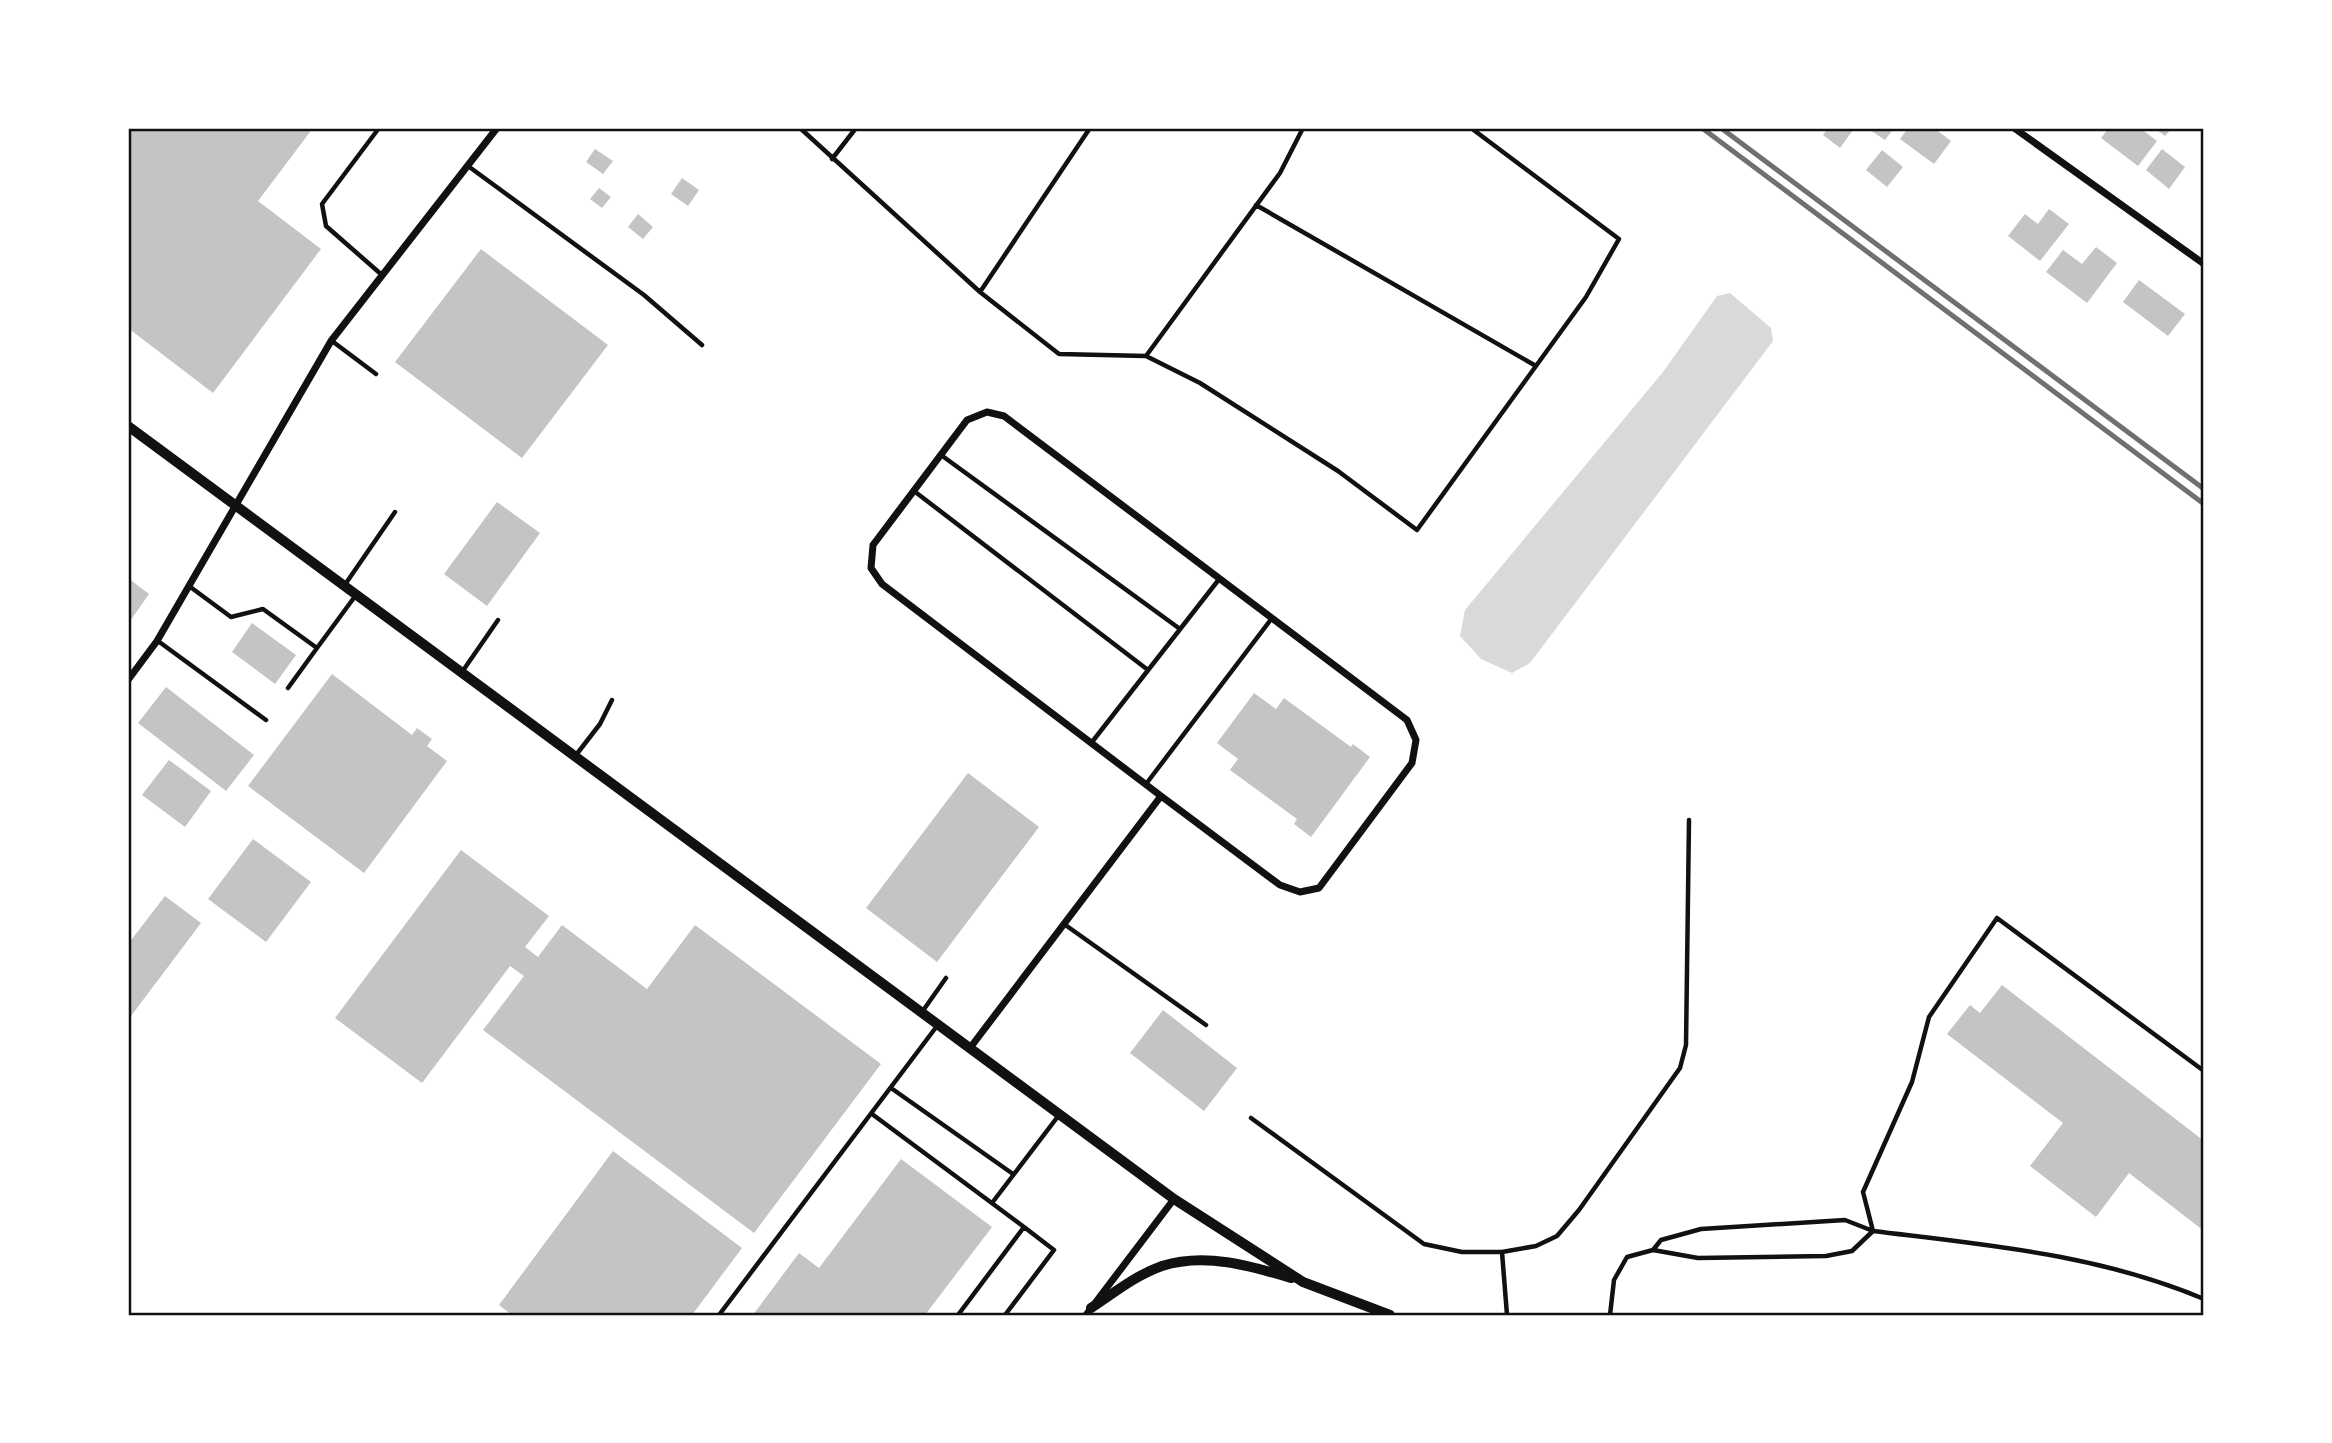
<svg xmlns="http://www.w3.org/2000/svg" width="2332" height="1443" font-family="Ubuntu,sans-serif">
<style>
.water{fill:#d9d9d9}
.building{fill:#c4c4c4}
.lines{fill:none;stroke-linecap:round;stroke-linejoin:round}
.service{stroke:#111;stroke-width:4.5}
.minor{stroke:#111;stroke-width:7}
.tertiary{stroke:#111;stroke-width:10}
.rail{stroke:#707070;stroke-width:5}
.neatline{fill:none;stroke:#111;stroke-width:2.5}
</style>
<rect width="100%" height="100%" fill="#fff"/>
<path class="water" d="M1730 293 1771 328 1773 341 1530 663 1512 673 1481 659 1460 636 1465 610 1663 372 1717 296Z"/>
<path class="building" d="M128 128H313L258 201 321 249 213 393 128 328Z
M1828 128H1850L1853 130 1840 148 1823 135Z
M1867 128H1894L1885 140Z
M1908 128H1934L1951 141 1934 164 1900 139Z
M2109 128H2140L2157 141 2138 166 2101 138Z
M2154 128H2172L2165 136Z
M595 149 613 161 603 174 586 162Z
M2162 149 2185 167 2169 189 2146 170Z
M1882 150 1903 167 1887 187 1866 170Z
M682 178 699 190 688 206 671 194Z
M599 188 611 197 602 208 590 199Z
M2049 209 2069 224 2040 261 2008 236 2025 214 2038 224Z
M638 214 653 227 643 239 628 227Z
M2096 247 2117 263 2087 303 2046 272 2063 250 2082 264Z
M481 249 608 345 522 458 395 362Z
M2139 280 2185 314 2168 336 2123 302Z
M497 502 540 533 487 606 444 574Z
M128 578 149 594 128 624Z
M252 623 296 655 275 684 232 652Z
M332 674 412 735 417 728 432 739 427 746 447 761 364 873 248 786Z
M166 687 254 755 226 791 138 723Z
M1254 693 1276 709 1284 698 1351 747 1353 744 1370 757 1311 837 1294 824 1297 819 1230 770 1238 759 1217 743Z
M169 760 211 791 185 827 142 795Z
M968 773 1039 827 937 962 866 908Z
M253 839 311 882 266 942 208 899Z
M461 850 549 916 525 947 538 957 562 925 647 989 695 925 881 1064 754 1233 483 1030 524 976 510 966 422 1083 335 1018Z
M165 896 201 923 128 1020V944Z
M2002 985 2204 1141V1231L2129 1173 2096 1217 2030 1166 2063 1123 1947 1034 1970 1005 1980 1013Z
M1163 1010 1237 1068 1204 1111 1130 1053Z
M613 1151 742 1248 692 1315H512L499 1305Z
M901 1159 992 1227 925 1315H753L799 1253 819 1268Z"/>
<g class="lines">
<path class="service" d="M379 128 322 204 326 226 382 275
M800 128 980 292 1059 354 1146 356 1200 383 1338 471 1417 530 1586 297 1619 239 1471 128
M832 159 856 128
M468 166 644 295 702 345
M1256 205 1536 366
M980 292 1090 128
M332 341 376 374
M1146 356 1280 173 1303 128
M941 455 1180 629
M914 491 1148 670
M189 586 231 617 263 609 317 648 288 688
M344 586 395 512
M158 641 266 720
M317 648 356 595
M462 672 498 620
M1092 742 1220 578
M576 755 600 724 612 700
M1146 784 1272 618
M1064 924 1206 1025
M922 1012 946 978
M2204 1071 1997 918 1929 1017 1912 1082 1863 1192 1873 1231C1987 1245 2097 1254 2204 1299
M891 1088 1013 1174
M872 1114 1024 1227 958 1315
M1251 1118 1424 1244 1462 1252H1502L1536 1246 1557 1236 1579 1210 1680 1068 1686 1045 1689 820
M992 1203 1059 1115
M1502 1252 1507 1315
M719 1315 937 1026
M1005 1315 1054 1250 1024 1227
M1610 1315 1614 1280 1627 1257 1653 1250 1698 1258 1826 1256 1852 1251 1873 1231 1845 1220 1701 1229 1661 1240 1653 1250"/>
<path class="minor" d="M2014 128 2204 264
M128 680 157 641 331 341 497 128
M970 1048 1161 796 1280 885 1300 892 1319 888 1412 763 1416 740 1407 720 1004 416 987 412 967 420 873 545 871 568 882 584 1161 796
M1086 1315 1174 1199"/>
<path class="tertiary" d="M128 426 1174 1199 1303 1282 1390 1315
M1091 1308C1114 1293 1136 1275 1162 1266 1205 1252 1251 1266 1291 1278"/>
<path class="rail" d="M1702 128 2204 504
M1721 128 2204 489"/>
</g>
<rect width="2332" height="1443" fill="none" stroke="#ffffff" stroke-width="259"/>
<rect x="130" y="130" width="2072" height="1184" class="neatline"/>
</svg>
